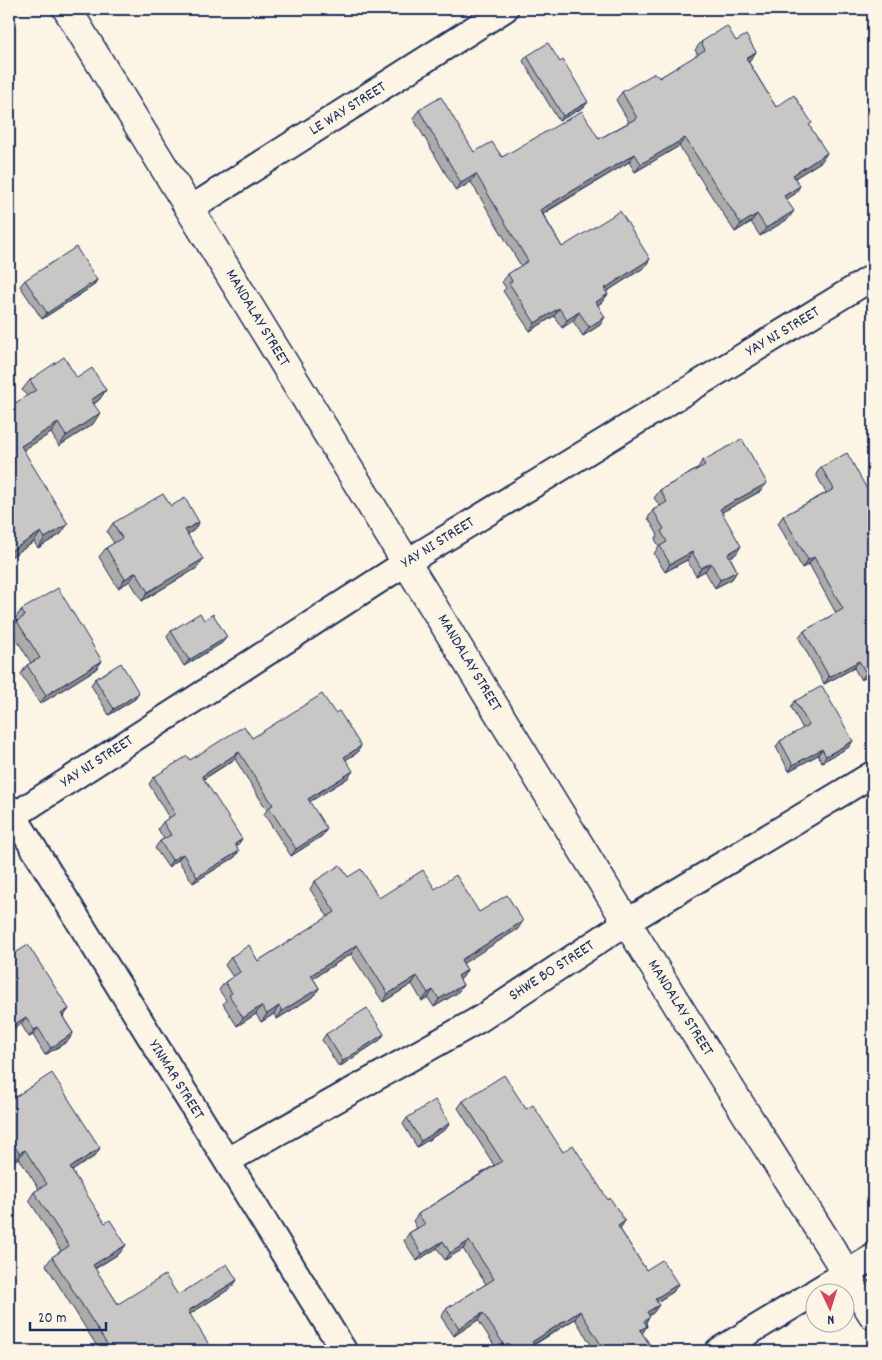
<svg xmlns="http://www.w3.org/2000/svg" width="882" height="1360" font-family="Dekko,sans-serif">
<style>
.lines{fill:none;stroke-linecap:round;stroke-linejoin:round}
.minor-casing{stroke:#1b2f5e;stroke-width:29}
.secondary-casing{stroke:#1b2f5e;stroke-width:31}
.minor{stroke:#fcf5e5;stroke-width:25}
.secondary{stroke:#fcf5e5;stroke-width:28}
.wall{fill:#acabaa;stroke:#1b2f5e}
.shaded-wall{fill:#8c8b8b;stroke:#1b2f5e}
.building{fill:#c8c7c6;stroke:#1b2f5e}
.labels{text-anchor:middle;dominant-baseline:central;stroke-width:4.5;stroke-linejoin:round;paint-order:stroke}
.street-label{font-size:16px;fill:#1b2f5e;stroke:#fcf5e5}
</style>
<rect width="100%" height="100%" fill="#fcf5e5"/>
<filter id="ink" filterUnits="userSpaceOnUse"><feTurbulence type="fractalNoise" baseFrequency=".02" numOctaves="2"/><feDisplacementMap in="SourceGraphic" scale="10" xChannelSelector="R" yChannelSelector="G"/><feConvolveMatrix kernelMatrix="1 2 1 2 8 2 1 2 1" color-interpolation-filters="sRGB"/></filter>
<g filter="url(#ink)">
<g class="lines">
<g class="minor-casing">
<path id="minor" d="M190 209 505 9
M9 808 344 1351
M9 819 407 562 873 277
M227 1161 480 1019 627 922 873 774
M815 1292 873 1257
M718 1351 814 1293"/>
</g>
<g class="secondary-casing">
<path id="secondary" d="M67 9 683 1014 873 1315"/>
</g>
<use href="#minor" class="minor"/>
<use href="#secondary" class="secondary"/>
</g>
<path class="wall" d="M736 41 756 52 750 60 748 61 776 107 810 126 822 161 795 178V194L786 199 788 219 760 236 751 222 735 232 679 146 635 172 629 162 543 214 562 247 645 267 606 292 608 294 602 302 598 305 600 325 583 336 573 321 562 328 554 316 530 331 503 291 506 288 502 282 508 274 521 266 471 182 456 191 413 118 419 110 474 152 502 157 599 139 629 122 616 100 622 92 659 78 698 55 695 50 701 42Z
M527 56 584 107 559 121 523 61Z
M25 280H97L93 286 42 319 20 286Z
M77 378 106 390 99 400 94 404 93 424 59 446 51 433 23 450 61 534 38 548 34 542 9 558 27 396 22 390 30 380Z
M702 461 761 491 722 512 736 554 730 557 737 571 732 579 715 588 705 571 696 576 687 560 665 572 654 554 659 546 655 539 658 535 648 518 653 510 660 506 654 498 660 490 697 469Z
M821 467 873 500V674L861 680 854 668 824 684 799 638 804 631 836 613 809 564 802 568 778 523 783 516 826 493 816 474Z
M171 506 199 522 193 531 188 534 197 568 142 601 130 581 118 588 99 557 106 548 114 543 107 532 113 523Z
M21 610 102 661 96 669 40 704 21 674 27 665 31 663 11 630 17 621 15 619Z
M204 620 222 643 184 666 167 637 171 631Z
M95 679 139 693 135 699 109 715 91 685Z
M795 701 849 747 822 762 818 755 789 771 776 747 780 741 803 729 791 707Z
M252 738 357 753 345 760 348 778 309 802 322 836 291 856 264 814 267 810 235 759 204 779 237 846 235 857 193 883 178 860 168 867 155 848 160 841 164 839 158 829 163 822 169 818 149 784 154 777 190 760Z
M348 877 379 898 435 889 479 912 518 929 463 963 467 970 462 978 460 980 463 985 457 993 434 1007 428 998 422 1001 412 984 383 1002 351 954 313 978 319 988 314 996 277 1019 274 1014 261 1022 256 1014 237 1026 223 1004 226 1000 219 990 225 982 233 977 225 965 231 957 258 961 328 917 310 889 315 881Z
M9 957 69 1009 63 1017 73 1033 68 1041 45 1055 33 1035 29 1037 21 1024 9 1032Z
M326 1034H384L380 1040 339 1067 322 1040Z
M9 1101 95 1156 72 1171 120 1253 95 1269 118 1304 178 1295 237 1280 231 1288 190 1314 100 1351 46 1265 52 1257 61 1251 29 1200 34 1192 39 1189 19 1158 14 1161 9 1154Z
M463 1101 526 1109 563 1152 620 1229 646 1270 678 1284 673 1292 657 1302 654 1312 649 1316 646 1323 647 1326 642 1333 654 1351H595L575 1319 534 1345 538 1351H498L478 1320 454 1336 441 1317 446 1309 486 1284 463 1249 445 1260 437 1248 417 1261 404 1241 409 1233 417 1228 413 1221 418 1214 494 1165 458 1108Z
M407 1118 446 1129 417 1147 403 1124Z"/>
<path class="shaded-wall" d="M756 52 750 60 740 66 746 58Z
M588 102 584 107 559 121 563 116Z
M685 138 679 146 635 172 641 164Z
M827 153 822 161 787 183 793 175Z
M635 154 629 162 535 218 540 210Z
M476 174 471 182 456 191 461 183Z
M800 186 795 194 779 204 784 196Z
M794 211 788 219 760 236 766 228Z
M757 214 751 222 735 232 741 224Z
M650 259 645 267 598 297 604 289Z
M97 280 93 286 42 319 47 313Z
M608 294 602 302 590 310 596 302Z
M559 308 554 316 530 331 535 323Z
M579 312 573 321 562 328 567 320Z
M605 317 600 325 583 336 589 327Z
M106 390 99 400 84 410 91 400Z
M100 413 93 424 59 446 66 436Z
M58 423 51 433 14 456 21 446Z
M767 483 761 491 715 516 720 509Z
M199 522 193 531 179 539 185 530Z
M68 524 61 534 38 548 45 538Z
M41 532 34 542 9 558V552Z
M741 546 736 554 723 561 728 554Z
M692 552 687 560 665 572 670 564Z
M814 557 809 564 802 568 808 560Z
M203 559 197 568 142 601 148 592Z
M711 563 705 571 696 576 701 568Z
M737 571 732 579 715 588 720 580Z
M136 572 130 581 118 588 125 579Z
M227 637 222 643 184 666 189 660Z
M102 661 96 669 40 704 46 695Z
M859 661 854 668 824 684 829 677Z
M873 669V674L861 680 866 673Z
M139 693 135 699 109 715 114 709Z
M853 741 849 747 822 762 826 756Z
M361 746 357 753 339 764 344 757Z
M822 749 818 755 789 771 793 765Z
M239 752 235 759 197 783 202 776Z
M353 771 348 778 303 806 308 799Z
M327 829 322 836 291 856 296 849Z
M242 839 237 846 230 850 235 844Z
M239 851 235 857 193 883 197 877Z
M183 854 178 860 168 867 172 860Z
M523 921 518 929 456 968 461 960Z
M357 945 351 954 305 983 311 975Z
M467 970 462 978 452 985 458 976Z
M417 976 412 984 383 1002 388 994Z
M463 985 457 993 434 1007 439 999Z
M319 988 314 996 277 1019 282 1011Z
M433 990 428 998 422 1001 428 993Z
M261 1006 256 1014 237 1026 243 1018Z
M279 1006 274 1014 261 1022 267 1014Z
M69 1009 63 1016 56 1021 61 1014Z
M26 1017 21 1024 9 1032V1028Z
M38 1028 33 1035 29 1037 34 1030Z
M73 1033 68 1041 45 1055 51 1048Z
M384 1034 380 1040 339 1067 343 1061Z
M450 1123 446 1129 417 1147 421 1141Z
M100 1148 95 1156 64 1176 70 1168Z
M25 1150 19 1158 14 1161 19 1153Z
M625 1221 620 1229 612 1234 618 1226Z
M443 1241 437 1248 417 1261 422 1254Z
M469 1241 463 1249 445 1260 450 1253Z
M126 1245 120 1253 87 1273 93 1265Z
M237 1280 231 1288 182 1319 188 1311Z
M678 1284 673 1292 650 1306 655 1299Z
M659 1305 654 1312 642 1320 647 1312Z
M580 1311 575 1319 526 1349 532 1342Z
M483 1313 478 1320 454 1336 459 1328Z
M647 1326 642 1334 640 1330Z"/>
<path class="building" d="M727 26 736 41 746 35 756 52 746 58 776 107 794 95 812 123 809 125 827 153 793 175 800 186 784 196 794 211 766 228 757 214 741 224 685 138 641 164 635 154 540 210 562 247 620 211 650 259 604 289 608 294 596 302 605 317 589 327 579 312 567 320 559 308 535 323 509 283 512 281 508 274 528 261 476 174 461 183 419 110 441 97 474 152 492 142 502 157 582 111 599 139 637 118 622 92 655 73 659 78 705 50 701 42Z
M548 43 560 62 563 60 588 102 563 116 527 56Z
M76 247 97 280 47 313 25 280Z
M64 357 77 378 92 368 106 390 91 400 100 413 66 436 58 423 21 446 68 524 45 538 41 532 9 552V407L36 390 30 380Z
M742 439 767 483 720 509 741 546 728 554 737 571 720 580 711 563 701 568 692 552 670 564 660 546 667 542 661 531 664 529 653 510 667 502 660 490 705 465 702 461Z
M847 453 873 500V669L866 673 859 661 829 677 804 631 843 609 814 557 808 560 783 516 834 489 821 467Z
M163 494 171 506 185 498 199 522 185 530 203 559 148 592 136 572 125 579 106 548 122 538 113 523Z
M58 588 102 661 46 695 27 665 40 658 17 621 25 616 21 610Z
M200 613 204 620 213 614 227 637 189 660 171 631Z
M121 663 139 693 114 709 95 679Z
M822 686 853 741 826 756 822 749 793 765 780 741 809 725 795 701Z
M322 694 335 713 339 711 361 746 344 757 353 771 308 799 327 829 296 849 269 807 273 805 239 752 202 776 242 839 235 844 239 851 197 877 183 854 172 860 160 841 171 835 163 822 175 814 154 777 187 756 190 760 244 726 252 738Z
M340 865 348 877 361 869 379 898 423 870 435 889 456 875 479 912 507 895 523 921 461 960 467 970 458 976 463 985 439 999 433 990 428 993 417 976 388 994 357 945 311 975 319 988 282 1011 279 1006 267 1014 261 1006 243 1018 229 995 232 993 225 982 240 972 231 957 249 945 258 961 335 912 315 881Z
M28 945 69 1009 61 1014 73 1033 51 1048 38 1028 34 1030 26 1017 9 1028V957Z
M367 1008 384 1034 343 1061 326 1034Z
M52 1073 100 1148 70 1168 105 1223 110 1220 126 1245 93 1265 118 1304 165 1275 178 1295 227 1264 237 1280 188 1311 213 1351H99L108 1346 52 1257 69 1246 34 1192 47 1184 25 1150 19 1153 9 1137V1135L11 1133 9 1129V1101Z
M504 1075 526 1109 533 1105 563 1152 573 1145 608 1200 610 1198 625 1221 618 1226 646 1270 662 1260 678 1284 655 1299 659 1305 647 1312 650 1317 644 1321 647 1326 640 1330 654 1351H605L580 1311 532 1342 538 1351H508L483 1313 459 1328 446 1309 494 1279 469 1241 450 1253 443 1241 422 1254 409 1233 425 1224 418 1214 502 1161 463 1101Z
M435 1100 450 1123 421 1141 407 1118Z"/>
</g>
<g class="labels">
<g class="street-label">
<text transform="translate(348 109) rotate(-32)">LE WAY STREET</text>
<text transform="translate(257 318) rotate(59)">MANDALAY STREET</text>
<text transform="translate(783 332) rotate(-31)">YAY NI STREET</text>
<text transform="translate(438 543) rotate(-32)">YAY NI STREET</text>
<text transform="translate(469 663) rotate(59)">MANDALAY STREET</text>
<text transform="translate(97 762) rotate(-33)">YAY NI STREET</text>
<text transform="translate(552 971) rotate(-33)">SHWE BO STREET</text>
<text transform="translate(680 1008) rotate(58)">MANDALAY STREET</text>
<text transform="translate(176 1080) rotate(58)">YINMAR STREET</text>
</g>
</g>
<rect width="882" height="1360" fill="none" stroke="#fcf5e5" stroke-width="30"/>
<rect x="15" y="15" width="852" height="1330" fill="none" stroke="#1b2f5e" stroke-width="2" filter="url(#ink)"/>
<g transform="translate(830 1308) rotate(176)"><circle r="24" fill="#fcf5e5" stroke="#a2a6af"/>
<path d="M0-4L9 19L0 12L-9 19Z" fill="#d1495b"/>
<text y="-8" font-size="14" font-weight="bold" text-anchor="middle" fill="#1b2f5e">N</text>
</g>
<path d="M30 1322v8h76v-8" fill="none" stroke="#1b2f5e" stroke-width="2.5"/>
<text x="38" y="1322" font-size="15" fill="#1b2f5e" stroke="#fcf5e5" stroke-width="4" paint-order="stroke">20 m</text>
</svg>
